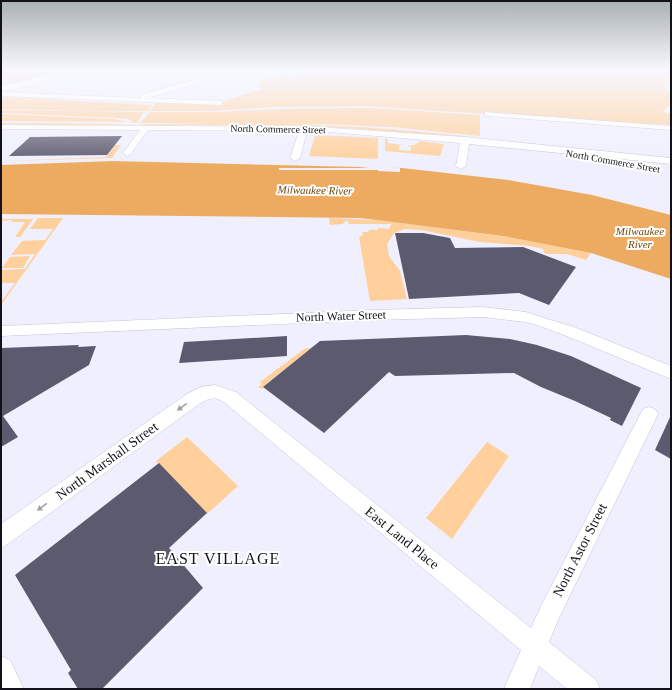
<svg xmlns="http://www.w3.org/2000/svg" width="672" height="690" font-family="'Times New Roman',serif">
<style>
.green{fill:#ffd09c}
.water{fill:#ecab60}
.pier{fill:#f0effe}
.building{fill:#5c5a6e}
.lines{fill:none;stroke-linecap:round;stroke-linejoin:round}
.street-casing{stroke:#c5c3da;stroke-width:1}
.secondary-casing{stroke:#c5c3da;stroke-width:1}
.street{fill:#fff;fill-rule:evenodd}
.secondary{fill:#fff;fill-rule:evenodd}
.oneway{fill:#a1a0a3}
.labels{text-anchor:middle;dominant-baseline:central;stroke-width:4;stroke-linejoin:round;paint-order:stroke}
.far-street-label{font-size:10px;fill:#13121a;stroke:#fff}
.far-water-label{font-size:11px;font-style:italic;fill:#71470a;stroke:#fff}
.street-label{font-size:12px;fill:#13121a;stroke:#fff}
.near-street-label{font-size:14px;fill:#13121a;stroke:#fff}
.near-neighbourhood-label{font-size:16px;letter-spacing:1px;fill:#13121a;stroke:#fff}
</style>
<rect width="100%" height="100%" fill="#f0effe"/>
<path class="green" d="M14 69H52L58 72 12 83 1 78V72Z
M321 69H671V80L665 87 671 93V101H668L671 104 662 112 671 114V125L646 123 671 126 485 112 484 114 366 106 275 107 211 111H99L1 109V97L152 105 148 110H150L155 103 221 104 223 101 262 89 258 86 261 82 260 80 265 77 287 76 290 78 288 80Z
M372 108 480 115V136L392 127 320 124 140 123 150 112H216L281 109Z
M1 110 143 112 138 122 134 123 128 119 115 118 1 113Z
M1 114 114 119 127 122 1 121Z
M1 123 138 124 76 126 1 124Z
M141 124C188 124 236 123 284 124 351 125 417 131 484 138L315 126 140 125Z
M315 135 378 138V159L309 156Z
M385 139H388V143L402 145 399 146V150L411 151V147L407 146 415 145 419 141 444 144 440 156 385 151Z
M115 145H121L112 158 3 161 106 157Z
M38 218H63L1 305V302L15 283H1V270L25 269 35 254 11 255 22 241 45 240 53 229H30Z
M329 218 377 220 503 236 591 253 586 260 567 254H548L544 253 543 249 530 246 479 242 422 230 405 229 394 233 387 244 389 256 400 271 407 299 370 301 359 237 362 236 363 232H367L370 230H378L377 228 389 229 391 224H349L348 221 344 222 343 224 330 225Z
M1 219H33L20 237H15L25 222H12V220L1 221Z
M30 256 23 268H2L10 257Z
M314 347 267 383 262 389 258 387 262 384 260 382 304 349Z
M187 437 238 486 207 514 156 461Z
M487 442 509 456 452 539 426 518Z"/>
<path class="water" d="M113 161 402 168 508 180 592 195 671 215V279L591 253 503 236 377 220 360 218 1 214V165Z"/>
<path class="pier" d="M379 166 400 168V172L378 171V170H279V168H360Z"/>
<path class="building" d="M122 136 107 155 9 156 30 137Z
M395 233H423L450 238 455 248 523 247 576 267 549 305 519 293 409 299Z
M466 335 510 339 537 345 571 356 641 388 622 426 610 420 611 418 575 401 541 387 514 373 395 376 389 372 324 433 263 387 320 341Z
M287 336V356L179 363 184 342Z
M79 345 78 347 96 346 89 365 3 416 18 437 1 447V348Z
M671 415V459L655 450Z
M159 463 207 513 169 548 203 588 102 689H78L68 673 71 670 15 575Z"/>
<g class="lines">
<g class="street-casing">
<path id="street" d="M232 69H242L149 98 222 101V105H219L1 96V92L141 98V95Z
M671 84V90L668 88 669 85Z
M485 112 671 126V130L488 116H485Z
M1 125 317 127 465 137 671 158V164L469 144 466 166 461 169 456 166 460 143 317 131H307L300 158 295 161 290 158 299 131 148 130 130 155 127 156 123 153 140 130 1 129Z
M483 307 526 312 547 319 574 327 671 366V379L564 335 537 325 525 322 483 317 374 320 1 336V326L374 310Z
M215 385 236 392 531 628 543 602 643 409 649 407 655 409 658 414 559 618 549 642 596 680 600 689H567L539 666 530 689H504L521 650 224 402C214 396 208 398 199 404L8 544 1 548V524L187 394 201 387Z
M1 656 10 660 24 689H1Z"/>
</g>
<g class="secondary-casing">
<path id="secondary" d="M75 69H90L89 71 1 92V86Z"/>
</g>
<use href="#street" class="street"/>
<use href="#secondary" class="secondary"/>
</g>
<defs><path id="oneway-solid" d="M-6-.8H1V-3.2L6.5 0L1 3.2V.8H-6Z"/></defs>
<g class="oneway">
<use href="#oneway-solid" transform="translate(182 407) rotate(144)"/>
<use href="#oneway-solid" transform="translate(42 507) rotate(144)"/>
</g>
<linearGradient id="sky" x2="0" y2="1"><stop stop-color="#a9b0b2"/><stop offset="0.42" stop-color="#f8f8ff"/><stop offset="1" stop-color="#f8f8ff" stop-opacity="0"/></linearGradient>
<rect width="672" height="166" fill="url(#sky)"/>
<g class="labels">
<g class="far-street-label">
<text transform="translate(278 129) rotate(1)">North Commerce Street</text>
<text transform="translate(613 161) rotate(10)">North Commerce Street</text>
</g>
<g class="far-water-label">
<text transform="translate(315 190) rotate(1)">Milwaukee River</text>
<text x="640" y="231">Milwaukee<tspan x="640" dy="13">River</tspan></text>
</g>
<g class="street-label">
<text transform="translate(341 316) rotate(-2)">North Water Street</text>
</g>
<g class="near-street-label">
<text transform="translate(107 461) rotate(-36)">North Marshall Street</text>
<text transform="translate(402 538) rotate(39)">East Land Place</text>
<text transform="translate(580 550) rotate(-63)">North Astor Street</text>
</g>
<g class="near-neighbourhood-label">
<text x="218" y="558">EAST VILLAGE</text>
</g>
</g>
<rect width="672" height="690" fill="none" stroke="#13121a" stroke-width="4"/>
</svg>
